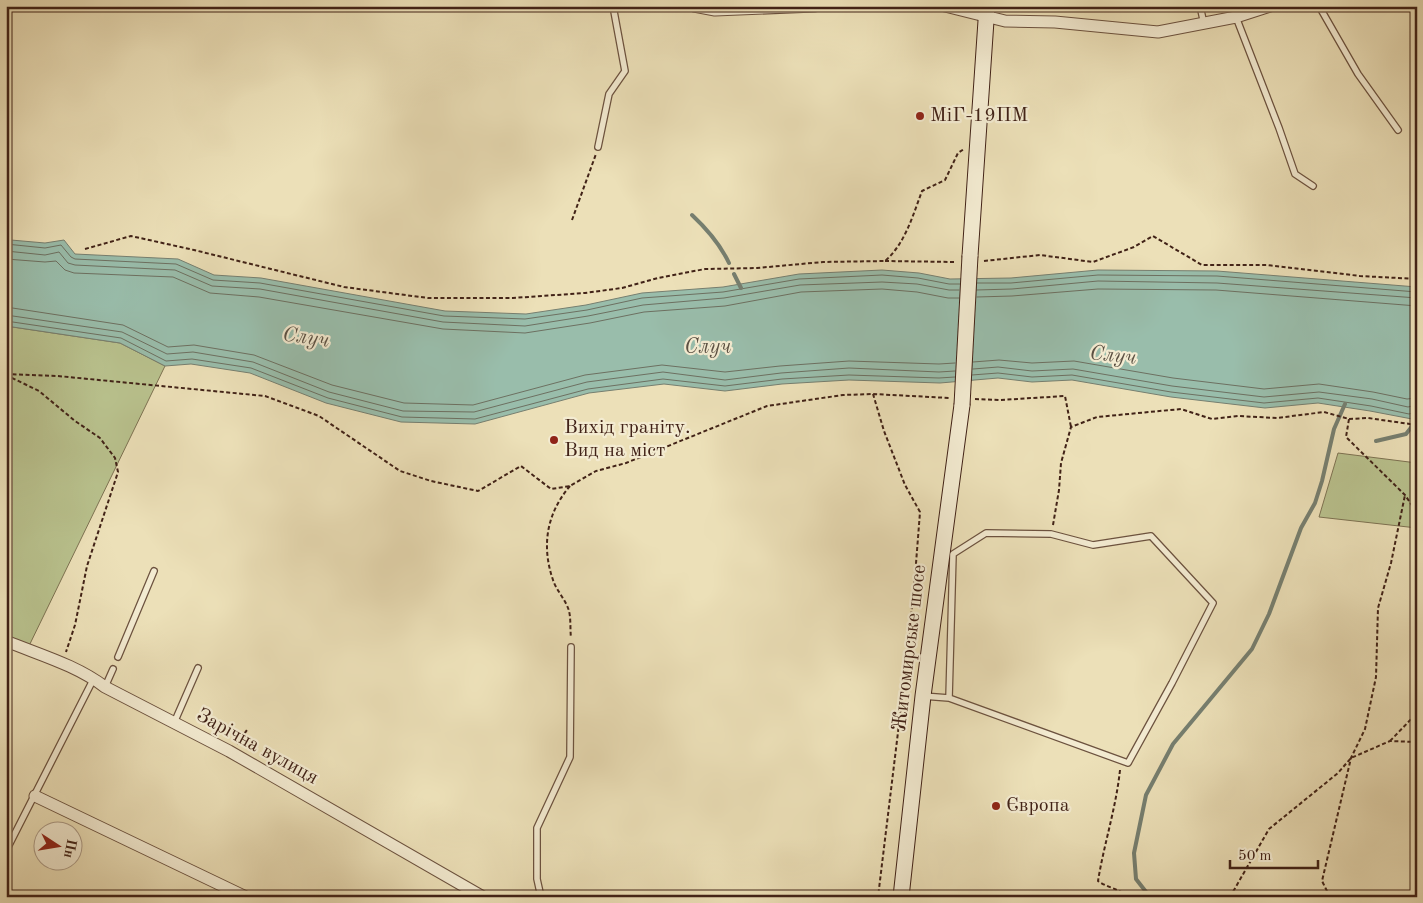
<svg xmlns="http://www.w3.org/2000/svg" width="1423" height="903" font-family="'Old Standard TT',serif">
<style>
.green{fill:#b9c28e;stroke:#7d7252}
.water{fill:#99bdab;stroke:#767f70}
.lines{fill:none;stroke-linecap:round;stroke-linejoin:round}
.shore{stroke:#6d7061;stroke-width:1}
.stream{stroke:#767f70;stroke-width:4}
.service-casing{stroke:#6c523f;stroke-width:8}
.minor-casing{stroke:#6c523f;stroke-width:13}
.secondary-casing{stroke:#412217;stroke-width:17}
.path{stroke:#412217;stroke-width:2;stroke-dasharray:4 2.5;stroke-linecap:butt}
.service{stroke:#f3ebd1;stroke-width:5.5}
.minor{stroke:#f3ebd1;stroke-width:11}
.secondary{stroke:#f3ebd1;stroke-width:15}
.secondary-bridge-casing{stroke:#412217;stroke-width:17;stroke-linecap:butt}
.secondary-bridge{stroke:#f3ebd1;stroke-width:15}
.poi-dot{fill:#8f2418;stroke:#f3ebd1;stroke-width:2}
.labels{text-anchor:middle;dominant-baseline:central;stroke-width:4.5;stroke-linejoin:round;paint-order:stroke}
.poi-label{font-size:20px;fill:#412217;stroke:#f3ebd1;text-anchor:start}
.street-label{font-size:20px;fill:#412217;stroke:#f3ebd1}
.water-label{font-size:21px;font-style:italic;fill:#5b5043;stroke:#f3ebd1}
</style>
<rect width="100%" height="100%" fill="#ece0b8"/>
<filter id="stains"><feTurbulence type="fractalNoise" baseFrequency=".004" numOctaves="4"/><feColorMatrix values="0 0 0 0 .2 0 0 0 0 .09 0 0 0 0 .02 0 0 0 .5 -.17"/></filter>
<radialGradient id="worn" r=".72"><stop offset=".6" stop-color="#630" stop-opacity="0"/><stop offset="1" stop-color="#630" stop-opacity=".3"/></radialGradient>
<path class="green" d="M6 326 120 343 165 366 27 650 6 641Z
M1338 453 1417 463V528L1319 517Z"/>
<path class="water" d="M6 238 11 240 45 243 64 240 75 254 178 259 214 275 261 278 445 311 526 314 586 305 642 293 723 287 799 274 882 270 919 273 950 279 1011 278 1098 270 1217 271 1417 287V415L1412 419 1370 411 1318 403 1265 408 1171 397 1072 380 1032 382 998 378 940 383 849 380 782 384 725 391 664 384 589 393 475 424 401 422 326 403 250 373 191 364 165 366 120 343 6 326Z"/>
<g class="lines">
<path class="shore" d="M6 244 45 248 61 245 71 257 75 259 176 264 213 280 260 283 444 316 525 319 587 310 642 298 723 292 799 279 882 275 918 278 949 284H960
M6 251 45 255 59 252 68 263 75 265 175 270 212 286 260 289 443 322 525 326 588 316 643 305 724 298 800 285 882 282 917 284 949 290H959
M6 259 45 262 56 261 65 270 74 273 173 277 210 293 259 297 443 329 525 333 590 323 644 312 725 306 801 292 882 289 917 292 948 298H959
M977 283H1011L1098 275 1217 276 1417 292
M977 290 1012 289 1098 281 1217 283 1417 298
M977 297 1012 296 1098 289 1216 290 1417 306
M6 307 123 325 168 347 194 345 254 355 332 385 404 403 473 405 585 375 662 365 725 372 780 366 849 361 939 364 955 363
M6 315 122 332 167 354 193 352 253 362 329 392 403 411 474 412 587 382 663 372 725 380 781 373 849 368 939 372 955 371
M6 321 121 338 166 361 192 359 251 368 328 398 402 417 475 419 588 389 663 379 725 386 782 379 849 375 939 378 955 377
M973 362 999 360 1032 363 1074 361 1173 378 1264 389 1319 384 1373 392 1407 399 1417 398
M973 369 998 367 1032 371 1073 369 1172 386 1264 397 1319 392 1372 399 1408 407 1417 405
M972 375 998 373 1032 377 1072 375 1171 392 1264 403 1318 398 1371 406 1409 414 1417 412"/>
<path class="stream" d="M692 215C707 229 720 244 729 263
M734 274 741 288
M1376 441 1406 434 1417 420
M1150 897 1136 879 1134 853 1146 795 1173 744 1252 649 1269 614 1301 528 1315 503 1322 481 1334 429 1345 404"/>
<g class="service-casing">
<path id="service" d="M1200 6 1204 24
M1319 6 1358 74 1398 130
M1236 17 1279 128 1295 174 1313 186
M598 147 609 94 625 71 613 6
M118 657 154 571
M105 687 113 669
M923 696 949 698 1128 763 1172 683 1213 603 1151 536 1093 545 1051 534 986 533 953 554 949 698
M174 723 198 668
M6 851 94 678
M541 897 537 879V828L570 757 571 647"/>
</g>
<g class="minor-casing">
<path id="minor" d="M694 6 715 10 815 6
M945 6 1005 21 1055 22 1158 32 1236 17 1270 6
M6 641C40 655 76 665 105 687L229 751 483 897
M35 796 246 897"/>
</g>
<g class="secondary-casing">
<path id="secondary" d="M970 256 987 6
M901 897 923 696 962 405"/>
</g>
<path class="path" d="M572 220 596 154
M85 249 131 236 194 250 344 287 428 298H513L585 293 622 288 658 278 705 269 757 268 823 262 885 261C905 244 913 215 922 191L945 180 958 153 964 149
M885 261 954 262
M984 261 1040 255 1093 262 1134 247 1153 236 1202 265H1267L1360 276 1417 279
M6 374 58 376 265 396 319 416 400 471 431 481 478 491 521 466 551 489 570 486 596 471 626 463 767 406 843 395 873 394 950 398
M6 375 39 391 75 421 100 438 115 458 118 472 87 566 75 625 66 652
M873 394 884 431 905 485 920 512 914 589 899 724 878 897
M975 399 1000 400 1065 396 1071 427
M1349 419 1368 418 1417 425
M570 486C547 513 541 545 553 580 556 590 566 600 569 611 571 619 570 629 571 638
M1053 525 1059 490 1061 463 1071 427 1097 417 1181 409 1212 419 1238 416 1277 418 1324 412 1349 419 1346 437 1405 495 1417 513
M1390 741 1417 713
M237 744 247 730
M1120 770C1116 808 1104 844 1098 881 1108 888 1120 889 1129 897
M1230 897 1269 829 1338 773 1351 758 1390 741 1417 742
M1330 897 1322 881 1351 758 1365 729 1376 677 1378 608 1391 563 1405 495"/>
<use href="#service" class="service"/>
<use href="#minor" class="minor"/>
<use href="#secondary" class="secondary"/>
<g class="secondary-bridge-casing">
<path id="secondary-bridge" d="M962 405 970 256"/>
</g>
<use href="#secondary-bridge" class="secondary-bridge"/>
</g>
<g class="poi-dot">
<circle cx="920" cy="116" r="5"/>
<circle cx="554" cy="440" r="5"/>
<circle cx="996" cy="806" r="5"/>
</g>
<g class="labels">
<g class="poi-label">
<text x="930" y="116">МіГ-19ПМ</text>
<text x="564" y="428">Вихід граніту.<tspan x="564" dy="23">Вид на міст</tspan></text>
<text x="1006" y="806">Європа</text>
</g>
<g class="street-label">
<text transform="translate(910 648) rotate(-83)">Житомирське шосе</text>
<text transform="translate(257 747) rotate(29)">Зарічна вулиця</text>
</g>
<g class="water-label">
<text transform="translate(306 338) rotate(8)">Случ</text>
<text x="708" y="347">Случ</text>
<text transform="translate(1113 356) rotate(6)">Случ</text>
</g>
</g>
<rect width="1423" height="903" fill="none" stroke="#ece0b8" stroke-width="25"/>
<rect x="8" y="8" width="1408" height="888" fill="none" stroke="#412217" stroke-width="2.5"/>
<rect x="12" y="12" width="1398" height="878" fill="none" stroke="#412217"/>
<g transform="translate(58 846) rotate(102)"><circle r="24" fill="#f3ebd1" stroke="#ac9b87"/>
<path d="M0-4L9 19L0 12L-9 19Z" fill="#8f2418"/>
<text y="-8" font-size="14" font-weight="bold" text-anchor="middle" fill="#412217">Пн</text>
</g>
<path d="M1230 860v8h88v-8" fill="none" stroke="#412217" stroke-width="2.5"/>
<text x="1238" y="860" font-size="15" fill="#412217" stroke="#f3ebd1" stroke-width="4" paint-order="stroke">50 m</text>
<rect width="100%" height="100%" filter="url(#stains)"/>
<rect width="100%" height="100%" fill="url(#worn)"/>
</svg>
